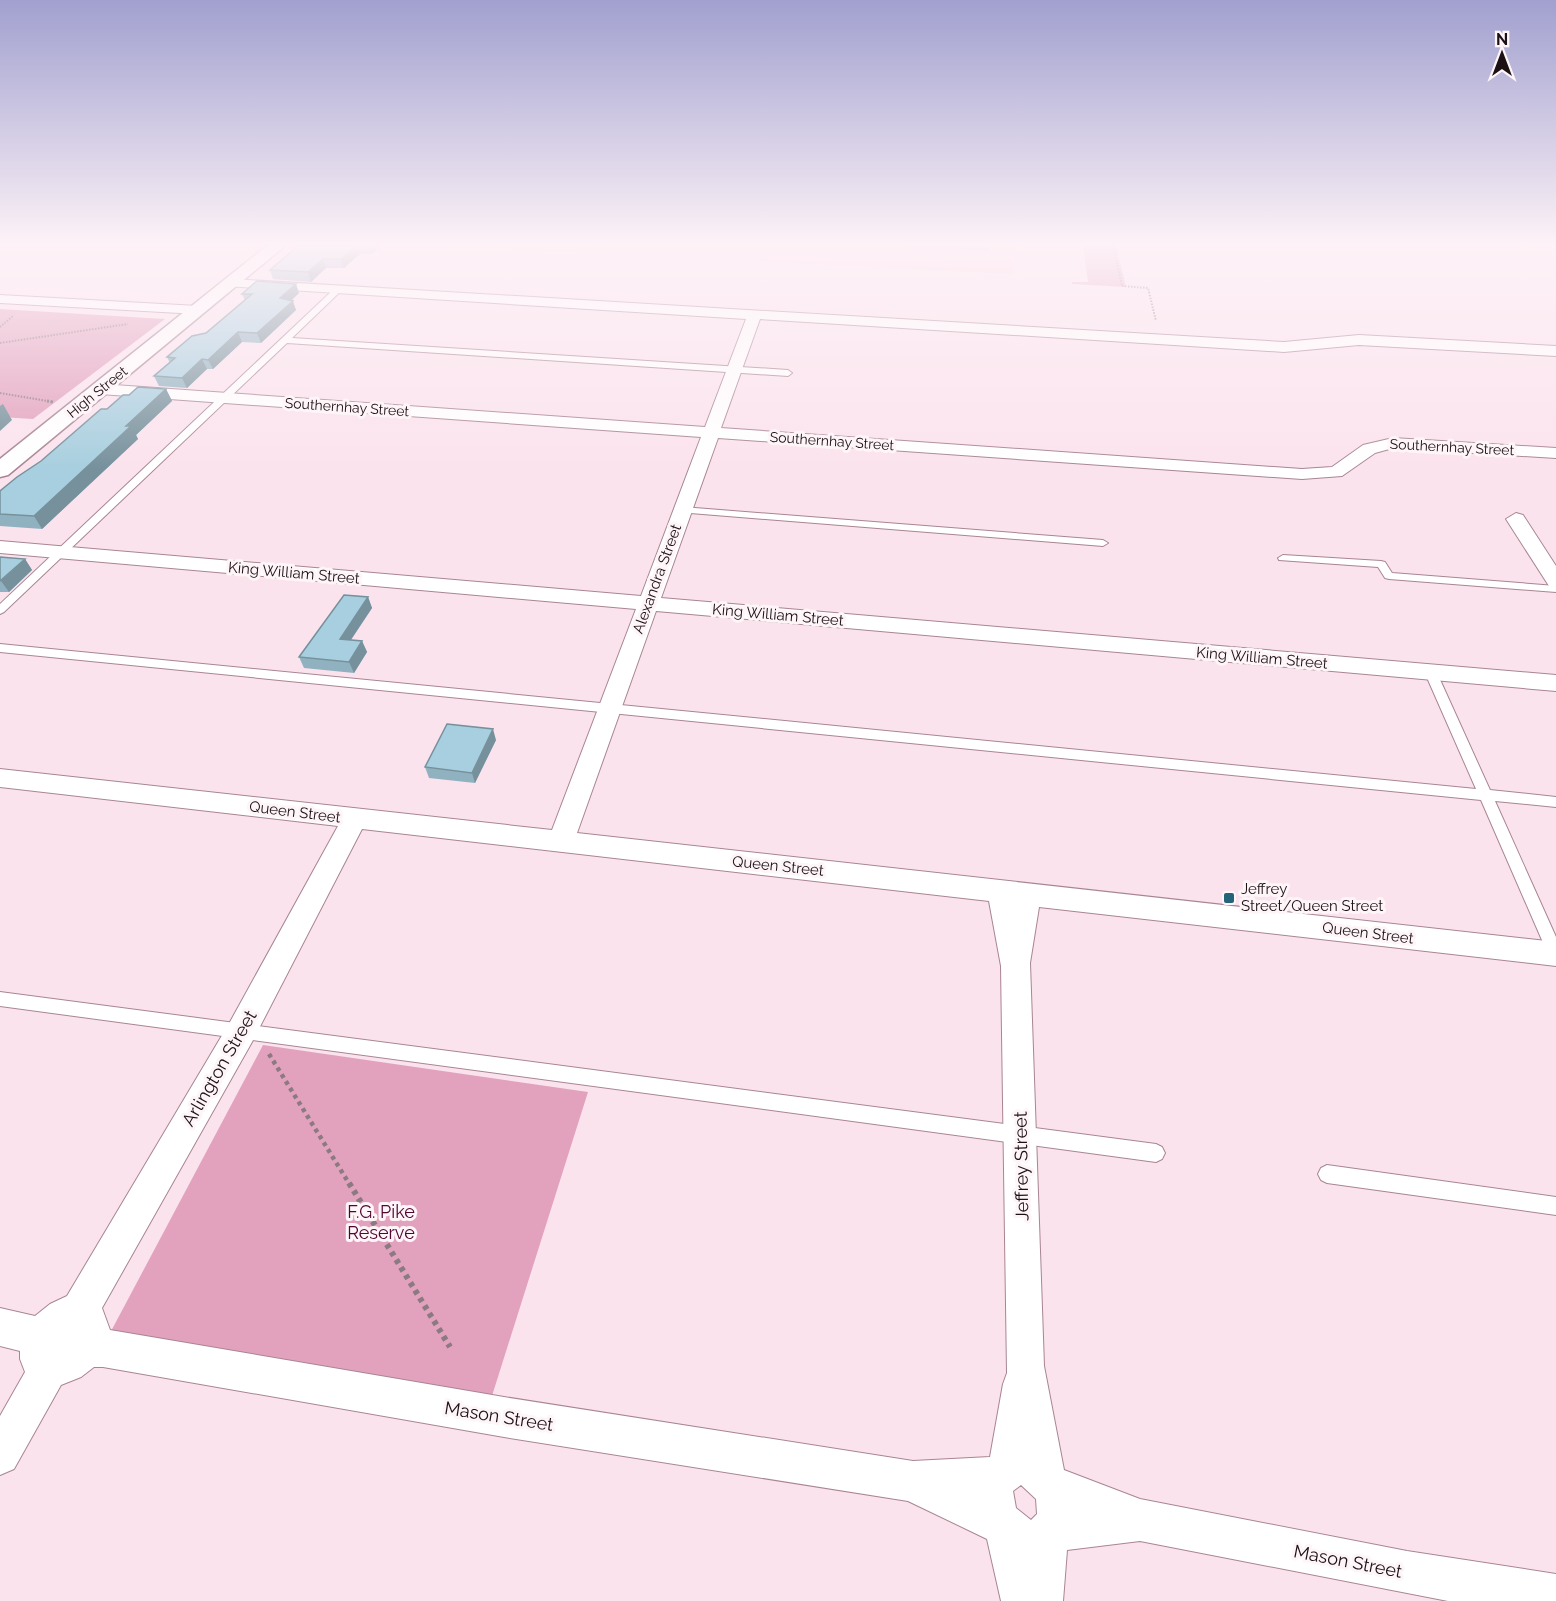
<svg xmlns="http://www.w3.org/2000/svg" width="1556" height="1601" font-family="Raleway,sans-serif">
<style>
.built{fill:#fed0e3}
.green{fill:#e2a2bd}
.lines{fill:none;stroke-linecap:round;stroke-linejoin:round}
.lane-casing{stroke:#a88593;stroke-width:2}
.street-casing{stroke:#a88593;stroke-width:2}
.secondary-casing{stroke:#a88593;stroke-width:3}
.path-far3{stroke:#8c7a82;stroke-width:2;stroke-dasharray:1.5 1.5;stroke-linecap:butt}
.path-far2{stroke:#8c7a82;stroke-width:3;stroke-dasharray:2 2;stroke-linecap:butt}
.path-far1{stroke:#8c7a82;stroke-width:4.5;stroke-dasharray:4 4;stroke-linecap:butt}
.path{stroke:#8c7a82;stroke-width:6;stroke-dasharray:4.5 4.5;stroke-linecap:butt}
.lane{fill:#fff;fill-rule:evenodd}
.street{fill:#fff;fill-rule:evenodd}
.secondary{fill:#fff;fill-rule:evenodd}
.wall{fill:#90b2c0}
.shaded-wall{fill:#76919c}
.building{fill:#a8cfdf;stroke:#76919c;stroke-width:1.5}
.poi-dot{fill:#246378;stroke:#fdf5f8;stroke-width:2}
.labels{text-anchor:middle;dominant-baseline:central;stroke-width:6;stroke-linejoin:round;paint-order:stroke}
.far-street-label{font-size:14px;fill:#1c1015;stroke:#fdf5f8}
.street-label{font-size:15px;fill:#1c1015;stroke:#fdf5f8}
.poi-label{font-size:15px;fill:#1c1015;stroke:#fdf5f8;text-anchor:start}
.near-street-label{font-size:18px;fill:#1c1015;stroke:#fdf5f8}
.near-park-label{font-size:18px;fill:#510531;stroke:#fdf5f8}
</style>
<rect width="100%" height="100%" fill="#fbe3ed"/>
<path class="built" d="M423 245H1013L1014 274Z"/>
<path class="green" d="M1083 245H1116L1126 287 1072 284V282H1088Z
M0 309 165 319 33 419 0 417Z
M263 1045 588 1092 491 1399 109 1335Z"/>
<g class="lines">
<g class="lane-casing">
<path id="lane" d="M335 288 342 290 292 338 788 370 792 373 788 376 287 343 4 612 0 614V604Z
M682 507 1103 540 1108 543 1103 546 678 512V508Z
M1283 555 1381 561 1385 562 1392 573 1556 586V592L1389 579 1385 578 1378 567 1279 560 1278 558Z
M0 644 1476 789 1425 673 1431 669 1437 673 1490 790 1556 797V807L1495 801 1556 937V961L1551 959 1548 954 1481 800 0 652Z
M0 992 1156 1144 1162 1147 1165 1153 1162 1159 1156 1162 0 1006Z
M1327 1165 1556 1197V1215L1327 1183 1321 1180 1318 1174 1321 1168Z"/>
</g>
<g class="street-casing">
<path id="street" d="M231 279 1284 342 1359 335 1556 346V356L1359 345 1284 352 760 319 721 428 1302 469 1332 467 1363 445 1393 438 1556 448V458L1393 448 1375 453 1342 476 1302 479 718 438 661 598 1556 675V691L656 611 577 833 1556 942V966L1039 907 1030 963 1044 1366 1064 1470 1140 1499 1407 1551 1556 1574V1601H1448L1140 1541 1067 1550 1063 1601H1001L987 1539 908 1501 504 1437 103 1367H94L81 1377 61 1385 14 1469 0 1475V1416L25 1372 20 1359V1351L0 1346V1308L35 1316 50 1304 67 1296 230 1022 338 826 0 787V769L552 830 636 609 0 553V541L641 596 701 437 100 394 92 389 100 384 705 427 746 319 226 286V280ZM362 829 989 901 1001 966 1007 1373 1003 1384 990 1457 913 1461 504 1397 110 1330 102 1308 252 1042ZM1021 1485 1036 1499 1037 1514 1031 1520 1016 1508 1013 1491Z
M0 295 198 306 205 310 198 314 0 303Z
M1516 513 1523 515 1556 566V588L1549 586 1506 519Z"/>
</g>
<g class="secondary-casing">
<path id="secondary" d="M268 245H286L8 475 0 477V459Z"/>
</g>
<path class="path-far3" d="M1113 245 1122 286 1148 288 1156 321
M0 327 13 316
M0 343 128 324
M0 393 53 402"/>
<path class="path-far2" d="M47 401 53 402"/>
<path class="path-far1" d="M269 1054 350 1185"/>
<path class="path" d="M349 1183 450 1347"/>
<use href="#lane" class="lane"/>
<use href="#street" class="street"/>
<use href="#secondary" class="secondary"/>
</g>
<path class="wall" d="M299 245H382L372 254H360L344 268H326L311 282 273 279 270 270Z
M851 245H990L989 251Z
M299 293 291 301 296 310 261 343 242 342 213 369H207L187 388 159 386 154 376 170 363 167 357 206 333 245 300 242 294Z
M166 389 172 401 136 435 138 439 42 529 0 526V491L41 461 107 409 129 395Z
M0 557 25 559 32 570 9 592H0Z
M368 597 372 608 351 640 362 641 367 652 354 673 304 668 299 657Z
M496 740 475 783 429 778 425 767Z"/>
<path class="shaded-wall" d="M357 245 360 254 344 268 341 259Z
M370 245H382L372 254Z
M323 259 326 268 311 282 308 272Z
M296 284 299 293 283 308 280 298Z
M293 301 296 310 261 343 257 333Z
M238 332 242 342 213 369 208 360Z
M202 359 207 369 187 388 182 378Z
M166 389 172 401 136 435 138 439 42 529 34 516 126 426Z
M3 404 12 420 0 431V406Z
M25 559 32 570 9 592 1 581Z
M368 597 372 608 344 650 340 639Z
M362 641 367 652 354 673 349 662Z
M493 729 496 740 475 783 472 773Z"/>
<path class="building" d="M299 245H370H357L341 259H323L308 272 270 270Z
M257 281 296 284 280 298 293 301 257 333 238 332 208 360 202 359 182 378 154 376 175 358 167 357 192 336 206 333 252 294H242Z
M138 387 166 389 126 426H131L34 516 0 514V491L17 477 41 461 101 409H107L123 395H129Z
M0 557 25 559 0 581Z
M344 595 368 597 340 639 362 641 349 662 299 657Z
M447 724 493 729 472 773 425 767Z"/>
<linearGradient id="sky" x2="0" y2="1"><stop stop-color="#a1a0cf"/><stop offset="0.52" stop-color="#fdf2f7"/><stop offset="1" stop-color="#fdf2f7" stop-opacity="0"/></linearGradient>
<rect width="1556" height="469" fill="url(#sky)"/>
<rect class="poi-dot" x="1223" y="892" width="12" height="12" rx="3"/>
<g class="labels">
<g class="far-street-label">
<text transform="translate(97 392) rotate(-39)">High Street</text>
<text transform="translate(347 407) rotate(4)">Southernhay Street</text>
<text transform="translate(832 441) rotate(4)">Southernhay Street</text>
<text transform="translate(1452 447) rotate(3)">Southernhay Street</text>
</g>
<g class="street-label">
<text transform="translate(294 573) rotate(5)">King William Street</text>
<text transform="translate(657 579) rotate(-70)">Alexandra Street</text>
<text transform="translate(778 615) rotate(5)">King William Street</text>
<text transform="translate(1262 658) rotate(5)">King William Street</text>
<text transform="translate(295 812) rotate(7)">Queen Street</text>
<text transform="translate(778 866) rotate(6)">Queen Street</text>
<text transform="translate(1368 933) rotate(7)">Queen Street</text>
</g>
<g class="poi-label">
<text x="1241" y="889">Jeffrey<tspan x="1241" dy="17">Street/Queen Street</tspan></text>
</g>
<g class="near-street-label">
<text transform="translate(219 1068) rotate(-60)">Arlington Street</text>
<text transform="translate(1021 1166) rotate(-91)">Jeffrey Street</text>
<text transform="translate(499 1416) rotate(9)">Mason Street</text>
<text transform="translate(1348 1561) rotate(11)">Mason Street</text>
</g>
<g class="near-park-label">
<text x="381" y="1211">F.G. Pike<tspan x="381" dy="21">Reserve</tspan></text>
</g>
</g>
<g transform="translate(1502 54)" stroke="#fdf5f8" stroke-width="4.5" paint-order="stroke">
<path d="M0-4.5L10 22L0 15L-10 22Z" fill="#1c1015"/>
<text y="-9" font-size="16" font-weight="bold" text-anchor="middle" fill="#1c1015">N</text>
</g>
</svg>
